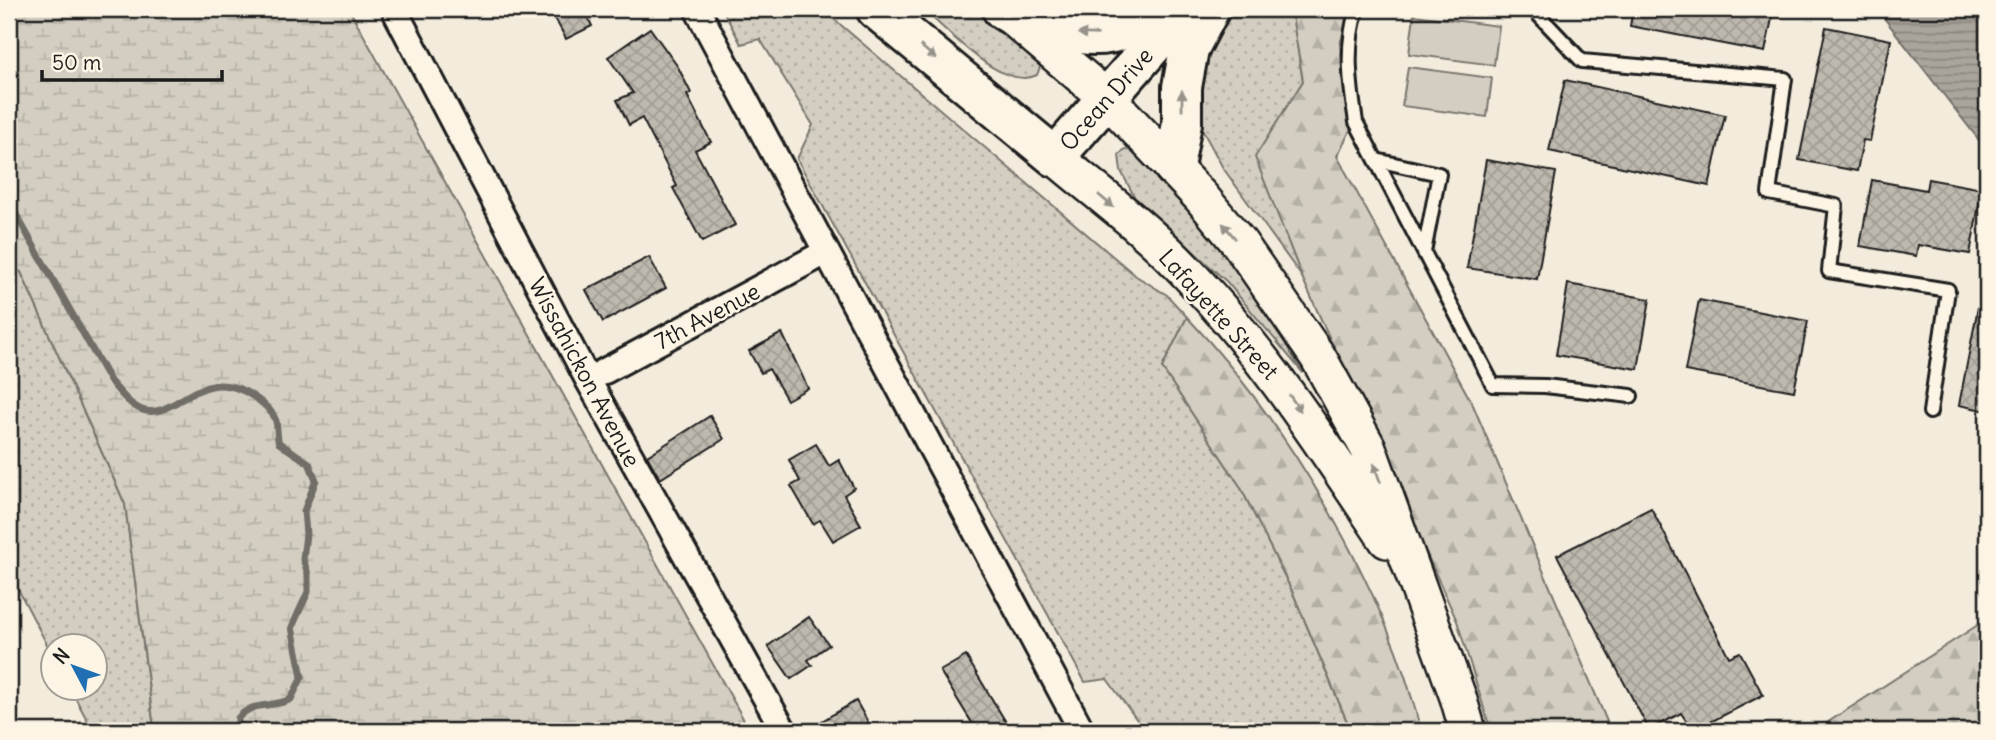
<svg xmlns="http://www.w3.org/2000/svg" width="1996" height="740" font-family="Delius,sans-serif">
<style>
.grass{fill:url(#grass-dots);stroke:#78756e;stroke-width:2}
.forest{fill:url(#forest-firs);stroke:#78756e;stroke-width:2}
.wetland{fill:url(#wetland-marsh);stroke:#78756e;stroke-width:2}
.pitch{fill:#d3cec1;stroke:#78756e;stroke-width:2}
.water{fill:url(#water-rules);stroke:#716e68;stroke-width:2}
.lines{fill:none;stroke-linecap:round;stroke-linejoin:round}
.stream{stroke:#716e68;stroke-width:7}
.building{fill:url(#building-cross-hatch);stroke:#1c1c1c;stroke-width:2}
.lane-casing{stroke:#1c1c1c;stroke-width:18}
.street-casing{stroke:#1c1c1c;stroke-width:30}
.secondary-casing{stroke:#1c1c1c;stroke-width:40}
.primary-casing{stroke:#1c1c1c;stroke-width:44}
.lane{stroke:#fcf5e5;stroke-width:12}
.street{stroke:#fcf5e5;stroke-width:24}
.secondary{stroke:#fcf5e5;stroke-width:35}
.primary{stroke:#fcf5e5;stroke-width:38}
.oneway{fill:#97938b}
.labels{text-anchor:middle;dominant-baseline:central;stroke-width:5;stroke-linejoin:round;paint-order:stroke}
.street-label{font-size:23px;fill:#1c1c1c;stroke:#fcf5e5}
</style>
<defs>
<pattern id="grass-dots" width="8" height="8" patternUnits="userSpaceOnUse" patternTransform="scale(1.75)"><rect width="8" height="8" fill="#d3cec1"/><path d="M2 2h.1M6 6h.1" fill="none" stroke="#b5b0a5" stroke-width="1.8" stroke-linecap="round"/></pattern>
<pattern id="forest-firs" width="22" height="20" patternUnits="userSpaceOnUse" patternTransform="scale(1.75)"><rect width="22" height="20" fill="#d3cec1"/><path d="M5 1l3.5 6h-7zM16 11l3.5 6h-7z" fill="#b5b0a5"/></pattern>
<pattern id="wetland-marsh" width="20" height="14" patternUnits="userSpaceOnUse" patternTransform="scale(1.75)"><rect width="20" height="14" fill="#d3cec1"/><path d="M1 5h8M5 5V1M11 12h8M15 12V8" fill="none" stroke="#b5b0a5"/></pattern>
<pattern id="water-rules" width="6" height="5" patternUnits="userSpaceOnUse" patternTransform="scale(1.75)"><rect width="6" height="5" fill="#aaa59b"/><path d="M0 2.5h6" fill="none" stroke="#8a867e"/></pattern>
<pattern id="building-cross-hatch" width="8" height="8" patternUnits="userSpaceOnUse" patternTransform="scale(1.75)"><rect width="8" height="8" fill="#beb9ae"/><path d="M0 0l8 8M0 8l8-8" fill="none" stroke="#a39e95"/></pattern>
</defs>
<rect width="100%" height="100%" fill="#f3ecdd"/>
<filter id="ink" filterUnits="userSpaceOnUse"><feTurbulence type="fractalNoise" baseFrequency=".0143" numOctaves="2"/><feDisplacementMap in="SourceGraphic" scale="14" xChannelSelector="R" yChannelSelector="G"/><feConvolveMatrix kernelMatrix="1 2 1 2 8 2 1 2 1" color-interpolation-filters="sRGB"/></filter>
<g filter="url(#ink)">
<path class="grass" d="M726 9H822L1136 276 1167 295 1187 317 1162 368 1240 486 1293 593 1351 731H1145L1107 679 1085 682 797 159 813 125 760 39 741 44 725 14Z
M923 9H974L1041 64 1037 75C1003 92 948 31 923 9Z
M1233 9H1291L1303 81 1256 157 1302 277 1223 168 1198 122V70L1220 25Z
M1125 149 1134 152 1202 223 1272 321 1303 373 1227 282 1135 198 1121 171 1119 155Z
M9 266 21 272 125 504 154 728 157 731H93L70 688H94V646H52V654L9 572Z"/>
<path class="forest" d="M1291 9H1349L1340 45 1351 129 1337 156 1473 405 1611 731H1491L1457 621 1302 277 1255 157 1303 81Z
M1187 317C1288 424 1386 588 1421 731H1351L1293 593 1240 486 1162 368Z
M1987 619V731H1807L1825 724Z"/>
<path class="wetland" d="M9 9H349L750 731H157L154 728 125 504 21 272 9 266Z"/>
<path class="pitch" d="M1414 15 1499 26 1494 65 1409 54Z
M1408 67 1492 78 1487 117 1402 106Z"/>
<path class="water" d="M1877 9H1987V151L1975 135Z"/>
<g class="lines">
<path class="stream" d="M9 202 110 381C119 391 129 405 142 410 176 422 200 360 254 397 263 403 273 411 276 421 278 428 276 435 279 443L309 463 316 480 304 511 306 534 303 559 308 574V592L292 627 302 677 291 699C271 709 254 700 238 718V731"/>
</g>
<path class="building" d="M550 9H584L592 26 566 39Z
M1633 9H1774L1765 52 1630 26Z
M1826 27 1891 40 1870 141 1863 140 1857 171 1799 160Z
M650 28 678 67 691 93 687 95 711 142 695 150 735 225 702 242 673 188 677 186 642 118 629 125 617 100 633 93 608 57Z
M1565 80 1725 115 1709 186 1549 151Z
M1486 160 1556 172 1537 279 1467 268Z
M1928 179 1982 189 1970 254 1918 245 1916 256 1860 246 1872 180 1926 190Z
M649 257 666 288 603 322 586 290Z
M1568 284 1650 299 1638 369 1556 355Z
M1699 300 1808 321 1794 391 1685 371Z
M1978 307 1987 308V411L1959 405Z
M782 333 808 388 787 400 769 369 761 373 749 351Z
M710 416 724 439 660 479 647 456Z
M816 444 829 466 839 460 854 488 844 495 861 525 833 541 820 520 813 524 791 486 800 481 789 460Z
M1651 508 1729 657 1740 652 1763 695 1693 731 1681 713 1649 730 1557 555Z
M809 617 829 645 808 660 812 665 791 679 768 646Z
M966 656 1007 724 995 731H977L940 671Z
M856 701 873 731H805Z"/>
<g class="lines">
<g class="lane-casing">
<path id="lane" d="M1357 9C1345 45 1350 85 1356 122L1493 385 1545 386 1631 396
M1533 9 1582 61 1785 79 1769 193 1836 206 1829 271 1948 290 1930 412
M1376 160 1439 174 1424 252"/>
</g>
<g class="street-casing">
<path id="street" d="M394 9 588 380 784 731
M697 9 1082 731
M588 380 826 252"/>
</g>
<g class="secondary-casing">
<path id="secondary" d="M1013 18 1107 98 1201 197 1240 244 1318 357 1368 448 1458 697 1468 731
M1055 157C1095 191 1139 223 1176 261 1259 345 1322 443 1387 540"/>
</g>
<g class="primary-casing">
<path id="primary" d="M876 9 1055 157 1185 9
M1002 9C1022 25 1094 43 1118 31 1129 26 1139 16 1149 9
M1174 167 1182 123V87L1189 49 1210 9"/>
</g>
<use href="#lane" class="lane"/>
<use href="#street" class="street"/>
<use href="#secondary" class="secondary"/>
<use href="#primary" class="primary"/>
</g>
<defs><path id="oneway-solid" d="M-6-.8H1V-3.2L6.5 0L1 3.2V.8H-6Z" transform="scale(1.75)"/></defs>
<g class="oneway">
<use href="#oneway-solid" transform="translate(1088 34) rotate(-178)"/>
<use href="#oneway-solid" transform="translate(928 52) rotate(40)"/>
<use href="#oneway-solid" transform="translate(1182 100) rotate(-90)"/>
<use href="#oneway-solid" transform="translate(1106 201) rotate(40)"/>
<use href="#oneway-solid" transform="translate(1229 231) rotate(-130)"/>
<use href="#oneway-solid" transform="translate(1295 403) rotate(55)"/>
<use href="#oneway-solid" transform="translate(1377 473) rotate(-110)"/>
</g>
</g>
<g class="labels">
<g class="street-label">
<text transform="translate(1106 99) rotate(-49)">Ocean Drive</text>
<text transform="translate(1219 314) rotate(48)">Lafayette Street</text>
<text transform="translate(707 316) rotate(-28)">7th Avenue</text>
<text transform="translate(585 372) rotate(62)">Wissahickon Avenue</text>
</g>
</g>
<rect width="1996" height="740" fill="none" stroke="#fcf5e5" stroke-width="35"/>
<rect x="18" y="18" width="1961" height="705" fill="none" stroke="#1c1c1c" stroke-width="2.5" filter="url(#ink)"/>
<g transform="translate(74 667) rotate(311)"><circle r="33" fill="#fcf5e5" stroke="#a29e95" stroke-width="2"/>
<path d="M0-5L12 26L0 18L-12 26Z" fill="#1f6fb2"/>
<text y="-10" font-size="19" font-weight="bold" text-anchor="middle" fill="#1c1c1c">N</text>
</g>
<path d="M42 70v10h180v-10" fill="none" stroke="#1c1c1c" stroke-width="3.5"/>
<text x="52" y="70" font-size="21" fill="#1c1c1c" stroke="#fcf5e5" stroke-width="5" paint-order="stroke">50 m</text>
</svg>
